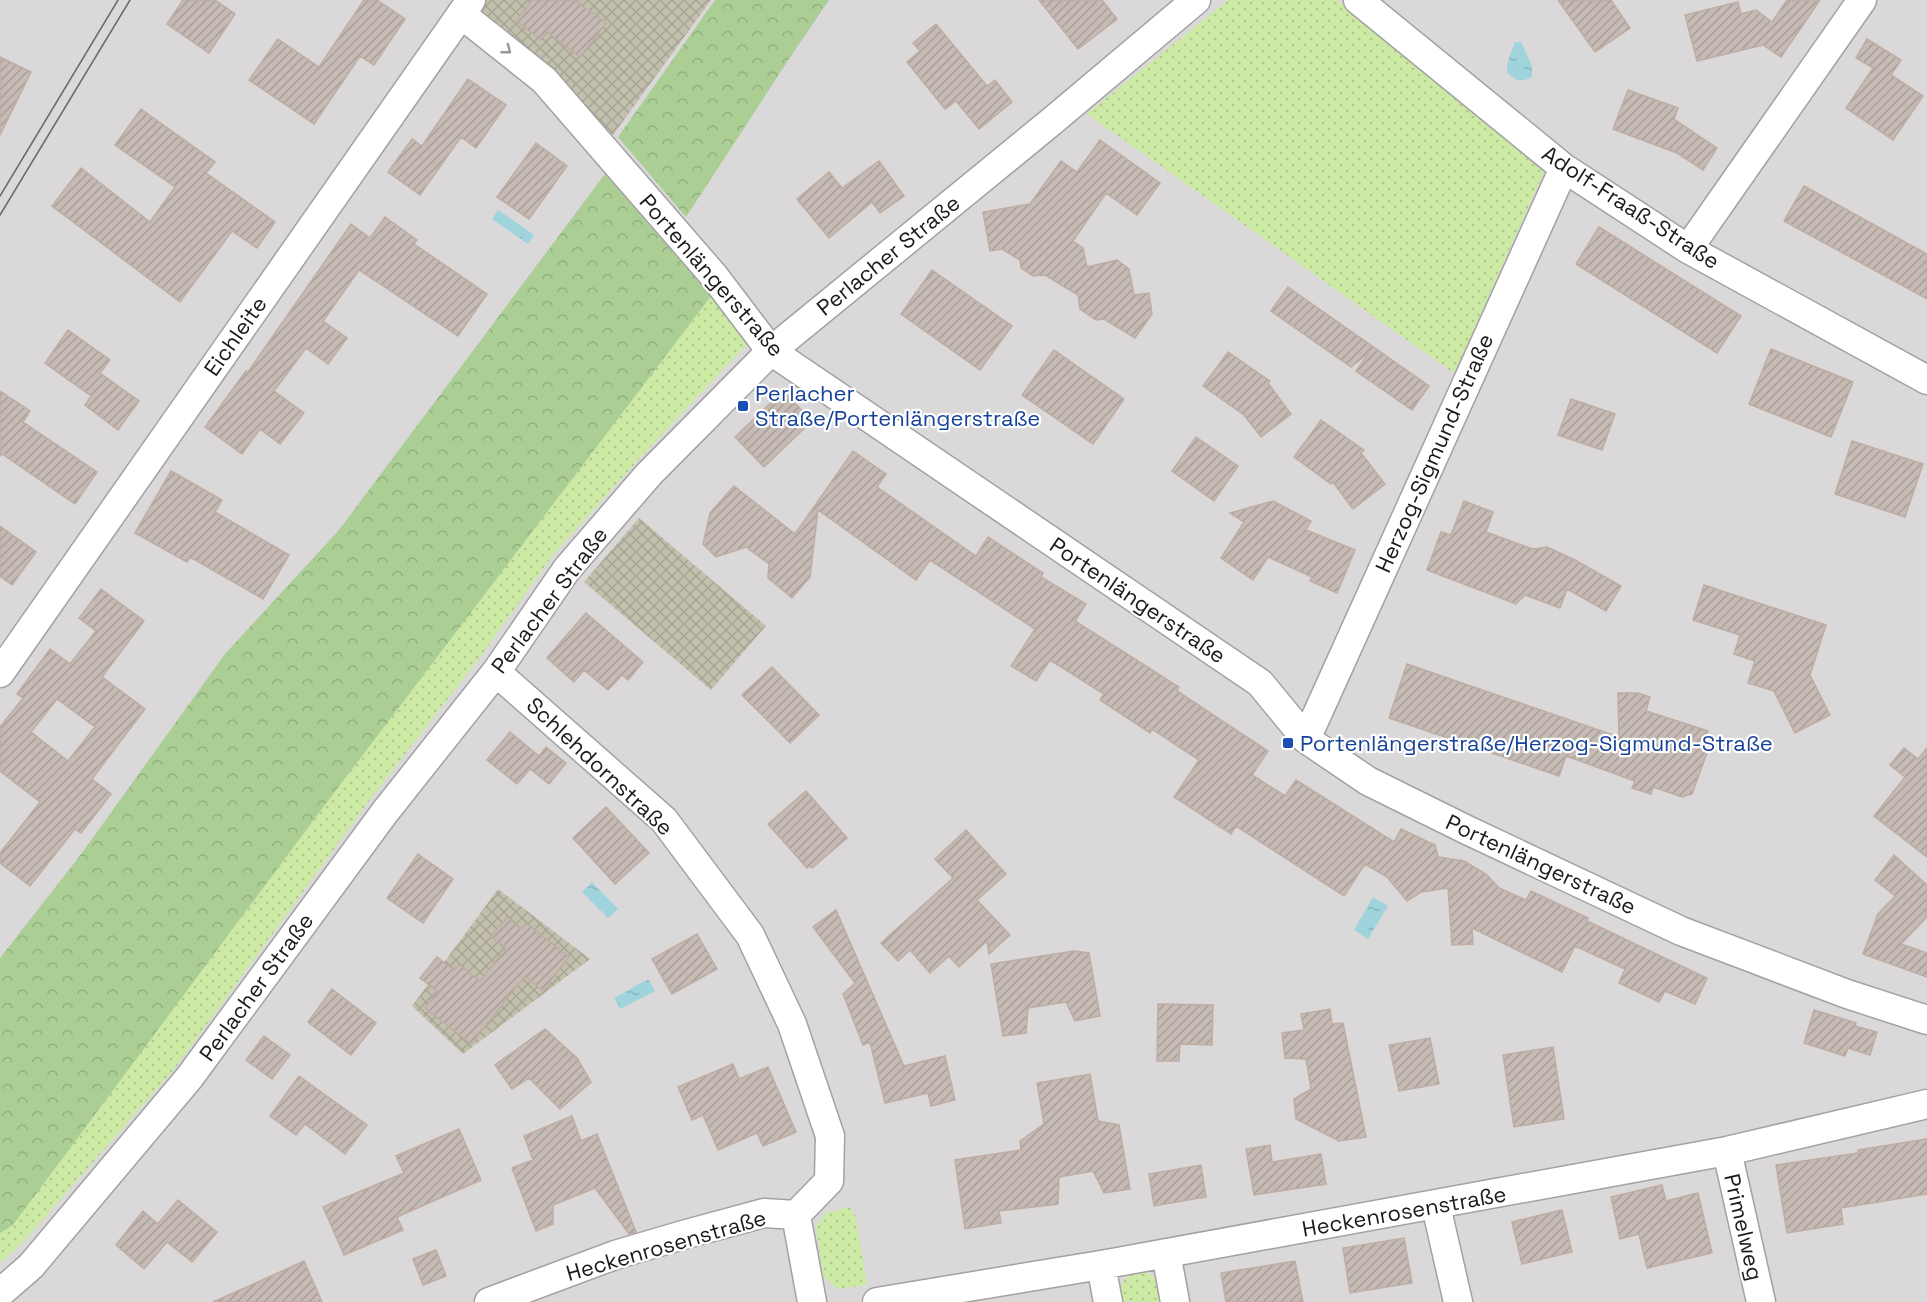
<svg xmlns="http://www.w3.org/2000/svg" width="1927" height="1302" font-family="'Space Grotesk',sans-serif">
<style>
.residential{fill:#dad8d8}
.construction{fill:url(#construction-cross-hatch)}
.grass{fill:url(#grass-dots)}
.forest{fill:url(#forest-crowns)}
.water{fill:url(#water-ripples)}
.building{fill:url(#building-hatch);stroke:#bfada3;stroke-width:1.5;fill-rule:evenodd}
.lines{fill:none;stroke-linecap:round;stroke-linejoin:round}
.minor-casing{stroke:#a2a2a2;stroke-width:31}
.minor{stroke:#fff;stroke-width:28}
.tram{stroke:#696969;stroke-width:1.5}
.oneway{stroke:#989898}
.transit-dot{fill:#1a4fb4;stroke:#fff;stroke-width:2}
.labels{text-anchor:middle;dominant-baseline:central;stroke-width:4.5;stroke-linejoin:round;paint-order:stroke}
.street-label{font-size:22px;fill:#1b1b1b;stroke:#fff}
.transit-label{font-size:22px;fill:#164399;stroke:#fff;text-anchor:start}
</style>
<defs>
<pattern id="construction-cross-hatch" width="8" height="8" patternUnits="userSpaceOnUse" patternTransform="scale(1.5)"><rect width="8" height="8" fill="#c2c0ac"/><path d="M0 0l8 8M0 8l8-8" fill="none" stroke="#a6a493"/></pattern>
<pattern id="grass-dots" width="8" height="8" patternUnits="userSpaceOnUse" patternTransform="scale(1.5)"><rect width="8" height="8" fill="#cceaa4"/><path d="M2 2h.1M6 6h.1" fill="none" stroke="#afc88d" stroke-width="1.8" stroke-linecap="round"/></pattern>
<pattern id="forest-crowns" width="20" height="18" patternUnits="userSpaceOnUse" patternTransform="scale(1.5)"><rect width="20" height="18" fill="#aace94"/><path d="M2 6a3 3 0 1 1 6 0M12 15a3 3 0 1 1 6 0" fill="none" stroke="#92b07f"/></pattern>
<pattern id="water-ripples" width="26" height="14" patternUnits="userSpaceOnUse" patternTransform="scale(1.5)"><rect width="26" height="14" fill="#9fd4dd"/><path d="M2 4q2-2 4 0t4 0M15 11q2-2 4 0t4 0" fill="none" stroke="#88b5bd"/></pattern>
<pattern id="building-hatch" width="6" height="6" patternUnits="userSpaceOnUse" patternTransform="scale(1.5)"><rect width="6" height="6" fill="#c5bab4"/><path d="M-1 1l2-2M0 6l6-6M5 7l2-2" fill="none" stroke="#a99f9a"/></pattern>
</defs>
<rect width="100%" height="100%" fill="#ede8e0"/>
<path class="residential" d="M0 0H1927V1302H0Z"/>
<path class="construction" d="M483 0H711L613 135 471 17Z
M639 518 766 626 711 690 584 582Z
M498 889 590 959 463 1054 412 1006Z"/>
<path class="grass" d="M1228 0H1337L1544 172 1454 373 1087 114Z
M711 296 748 343 638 460 553 555 478 660 371 798 175 1068 25 1240 0 1263V1233L13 1225 318 814Z
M850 1207 856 1217 867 1285 838 1289 823 1276 816 1226 826 1213Z
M1146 1272C1158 1279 1161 1289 1164 1302H1121C1118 1281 1125 1274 1146 1272Z"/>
<path class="forest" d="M715 0H829L791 56 686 217 618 137Z
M605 174 711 296 318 814 13 1225 0 1233V958L79 857 225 654 339 530Z"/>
<path class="water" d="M1515 42H1521L1532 66V77C1520 83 1516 81 1507 72L1508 61Z
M498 210 534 235 528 244 492 219Z
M592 882 618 909 608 918 582 892Z
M1373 897 1388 906 1368 939 1354 930Z
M648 979 655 991 620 1009 614 998Z"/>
<path class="building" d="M183 0H215L235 14 209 53 167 24Z
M364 0H377L405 19 374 65 360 56 314 124 249 80 278 39 319 67Z
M532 0H575L606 23 580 57 547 32 541 40 516 21Z
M1039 0H1102L1117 19 1078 49Z
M1558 0H1611L1630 28 1595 52Z
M1787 0H1820L1781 57 1763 45 1697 61 1685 15 1738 2 1741 14 1756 10 1772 22Z
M936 24 987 86 995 80 1012 102 979 129 956 101 945 109 907 62 920 51 913 43Z
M1867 39 1901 60 1891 75 1923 96 1893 140 1846 108 1873 68 1856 58Z
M0 57 31 72 0 135Z
M468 79 506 105 476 148 461 137 420 195 388 172 412 139 422 146Z
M1628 90 1678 108 1674 119 1717 148 1703 170 1677 153 1613 129Z
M141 109 215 162 206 173 275 222 257 248 232 231 180 302 52 206 81 168 150 222 175 187 115 145Z
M1100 140 1160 183 1137 215 1106 193 1073 241 1083 248 1087 267 1117 260 1129 269 1134 295 1149 293 1152 314 1135 338 1104 319 1096 320 1080 309 1078 295 1045 275 1033 276 1021 268 1020 260 1002 249 990 251 983 212 1030 204 1061 161 1077 172Z
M536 143 567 166 529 219 497 197Z
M879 161 904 196 880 213 872 202 829 238 797 199 829 172 842 188Z
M1804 186 1927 254V299L1784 221Z
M385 217 417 240 414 244 487 294 458 336 359 270 323 321 347 338 328 364 306 348 274 391 304 413 280 444 260 429 242 454 205 427 246 371 248 372 351 224 370 238Z
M1599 227 1741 316 1717 353 1576 264Z
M932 270 1012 326 980 370 901 314Z
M1288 287 1429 386 1412 410 1356 371 1369 353 1351 367 1271 311Z
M68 330 110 360 100 373 139 401 118 430 85 405 91 396 45 363Z
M1771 349 1853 382 1831 437 1749 404Z
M1054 350 1124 399 1093 444 1022 395Z
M1228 352 1270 381 1268 383 1291 414 1261 437 1244 415 1203 386Z
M0 391 30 411 23 422 97 472 75 504 2 454 0 456Z
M783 391 812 421 764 467 735 437Z
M1571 399 1615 414 1602 450 1558 435Z
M1321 420 1364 450 1361 453 1385 484 1353 509 1332 481 1331 484 1294 457Z
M1196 437 1238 466 1214 501 1172 471Z
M1852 441 1923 464 1905 517 1835 494Z
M853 451 886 474 877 487 976 556 988 537 1043 573 1041 577 1086 604 1075 621 1179 687 1177 691 1268 751 1252 775 1285 796 1296 780 1394 842 1401 829 1435 845 1438 857 1464 861 1486 874 1499 888 1526 900 1531 891 1588 918 1587 921 1707 978 1695 1004 1665 991 1659 1002 1619 983 1625 969 1575 946 1562 972 1472 928 1473 944 1452 945 1448 888 1421 892 1407 901 1387 877 1365 864 1344 896 1236 826 1231 834 1174 797 1199 760 1152 729 1150 733 1100 700 1104 694 1050 660 1036 681 1011 666 1035 629 930 560 916 580 818 510 810 577 792 598 768 578 769 564 746 547 716 557 703 544 710 513 734 486 795 534Z
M171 471 222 500 215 512 289 555 263 599 190 557 187 562 135 533Z
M1273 501 1311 521 1306 530 1355 550 1337 593 1310 581 1312 577 1268 557 1253 580 1221 558 1244 522 1230 513Z
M1464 501 1493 512 1486 532 1533 549 1547 547 1577 561 1621 586 1606 611 1567 589 1560 608 1525 595 1516 604 1427 570 1441 532 1451 535Z
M0 526 36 552 12 585 0 576Z
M1704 585 1826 625 1810 675 1830 715 1795 733 1774 691 1748 683 1755 661 1734 654 1740 635 1693 620Z
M101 589 144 621 102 677 145 709 92 779 111 794 81 833 75 829 30 886 0 863V853L40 802 0 771V727L23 698 17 694 50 649 70 664 96 631 79 618ZM57 699 95 727 68 761 31 732Z
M586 613 643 662 628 680 622 675 608 690 584 670 574 682 547 658Z
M1407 664 1619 737 1618 693H1638L1650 697 1646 711 1708 731 1701 747 1708 750 1692 794 1682 797 1653 787 1651 794 1632 788 1635 781 1566 756 1559 776 1389 718Z
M772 667 819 715 790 743 742 695Z
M510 732 539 756 546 747 566 763 549 784 530 769 517 784 487 760Z
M1904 748 1918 759 1927 748V857L1874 816 1905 777 1890 765Z
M806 791 847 838 812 868 810 866 807 868 768 824Z
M606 807 649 853 615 884 573 838Z
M966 830 1006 874 977 900 1010 935 989 954 987 941 959 967 949 956 930 973 910 950 898 961 881 943 953 878 935 859Z
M418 854 453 879 423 923 387 898Z
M1894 855 1927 885V917L1901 944 1927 953V977L1863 954 1878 914 1895 896 1875 880Z
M836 910 904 1066 945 1056 955 1100 931 1106 928 1093 885 1103 870 1042 863 1045 843 994 855 983 813 927Z
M507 917 521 929 526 923 569 957 543 991 525 976 471 1044 425 1008 437 991 420 978 437 957 454 970 459 964 480 981 506 948 491 937Z
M697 934 717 969 672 994 652 959Z
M1074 951 1089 953 1100 1016 1075 1021 1066 1002 1028 1008 1026 1033 1003 1036 991 964Z
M332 989 376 1023 351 1055 308 1022Z
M1158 1004 1213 1005 1212 1045 1180 1044 1179 1061H1157Z
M1330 1009 1332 1024 1343 1023 1366 1137 1339 1141 1296 1119 1294 1099 1311 1089 1306 1059 1285 1058 1282 1033 1304 1030 1301 1014Z
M1814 1010 1856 1023 1855 1026 1877 1032 1870 1055 1848 1048 1845 1056 1804 1043Z
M545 1029 577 1058 591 1082 560 1109 529 1078 512 1089 495 1065Z
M264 1036 290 1055 272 1079 246 1060Z
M1430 1038 1439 1084 1399 1091 1389 1045Z
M1553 1047 1564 1119 1514 1127 1503 1055Z
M733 1064 739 1079 768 1067 796 1132 763 1146 757 1133 718 1150 703 1115 692 1120 678 1087Z
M1090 1074 1098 1121 1119 1125 1130 1189 1104 1193 1093 1171 1059 1177 1058 1204 999 1211 1001 1223 965 1229 955 1160 1021 1150 1020 1141 1044 1124 1037 1083Z
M299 1076 367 1125 345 1154 305 1124 296 1135 270 1116Z
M572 1116 581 1141 597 1134 636 1232 629 1234 595 1188 553 1205V1224L536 1231 512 1168 533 1160 524 1136Z
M459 1129 481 1180 397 1217 403 1230 344 1255 323 1207 404 1173 396 1156Z
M1927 1139V1194L1841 1208 1843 1224 1787 1233 1776 1165 1858 1153V1150Z
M1270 1145 1272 1162 1321 1154 1326 1184 1254 1195 1246 1149Z
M1201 1165 1206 1197 1154 1206 1149 1174Z
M1662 1185 1666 1201 1698 1193 1712 1253 1647 1268 1639 1234 1620 1239 1611 1197Z
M178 1200 217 1232 192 1262 167 1242 144 1269 116 1245 143 1211 158 1224Z
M1562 1210 1572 1252 1522 1264 1512 1222Z
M1404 1238 1412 1283 1350 1293 1343 1248Z
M436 1250 446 1276 423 1285 413 1259Z
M304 1261 322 1302H213L269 1277Z
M1295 1261 1303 1302H1226L1221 1273Z"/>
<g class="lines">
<g class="minor-casing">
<path id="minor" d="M1358 0 1564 168 1688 249 1927 380
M461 14 544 80 714 276 771 351 1260 683 1306 739 1368 781 1467 830 1681 931 1847 994 1927 1020
M1688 249 1862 0
M496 672 664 820 750 935 792 1024 830 1136 829 1181 796 1215
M0 673 471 0
M1306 739 1564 168
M1727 1151 1761 1302
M1436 1206 1458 1302
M1166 1253 1175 1302
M1101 1265 1108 1302
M0 1293 31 1266 189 1078 385 812 496 672 567 569 649 474 771 351 1051 122 1196 0
M489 1302 615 1255 683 1235 764 1213 796 1215 812 1302
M877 1302 1101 1265 1727 1151 1927 1104"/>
</g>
<use href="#minor" class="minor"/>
<path class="tram" d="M0 196 118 0
M0 215 130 0"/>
</g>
<defs><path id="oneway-chevron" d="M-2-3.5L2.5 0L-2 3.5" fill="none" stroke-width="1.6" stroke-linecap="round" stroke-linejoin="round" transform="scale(1.5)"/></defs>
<use class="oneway" href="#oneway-chevron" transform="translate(507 50) rotate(38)"/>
<g class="transit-dot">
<rect x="737" y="400" width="12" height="12" rx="3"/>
<rect x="1282" y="737" width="12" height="12" rx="3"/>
</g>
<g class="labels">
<g class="street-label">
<text transform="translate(1631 207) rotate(33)">Adolf-Fraaß-Straße</text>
<text transform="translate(888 255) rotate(-39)">Perlacher Straße</text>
<text transform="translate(712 275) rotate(49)">Portenlängerstraße</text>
<text transform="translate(235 336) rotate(-55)">Eichleite</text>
<text transform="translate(1434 453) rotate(-66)">Herzog-Sigmund-Straße</text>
<text transform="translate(549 600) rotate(-53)">Perlacher Straße</text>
<text transform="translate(1138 600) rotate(34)">Portenlängerstraße</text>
<text transform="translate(600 766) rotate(43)">Schlehdornstraße</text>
<text transform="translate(1541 864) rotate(25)">Portenlängerstraße</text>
<text transform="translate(256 987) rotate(-54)">Perlacher Straße</text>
<text transform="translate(1404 1211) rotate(-10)">Heckenrosenstraße</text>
<text transform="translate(1744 1227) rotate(77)">Primelweg</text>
<text transform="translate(666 1245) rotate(-16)">Heckenrosenstraße</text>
</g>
<g class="transit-label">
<text x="755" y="393">Perlacher<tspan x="755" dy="25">Straße/Portenlängerstraße</tspan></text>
<text x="1300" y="743">Portenlängerstraße/Herzog-Sigmund-Straße</text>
</g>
</g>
</svg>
